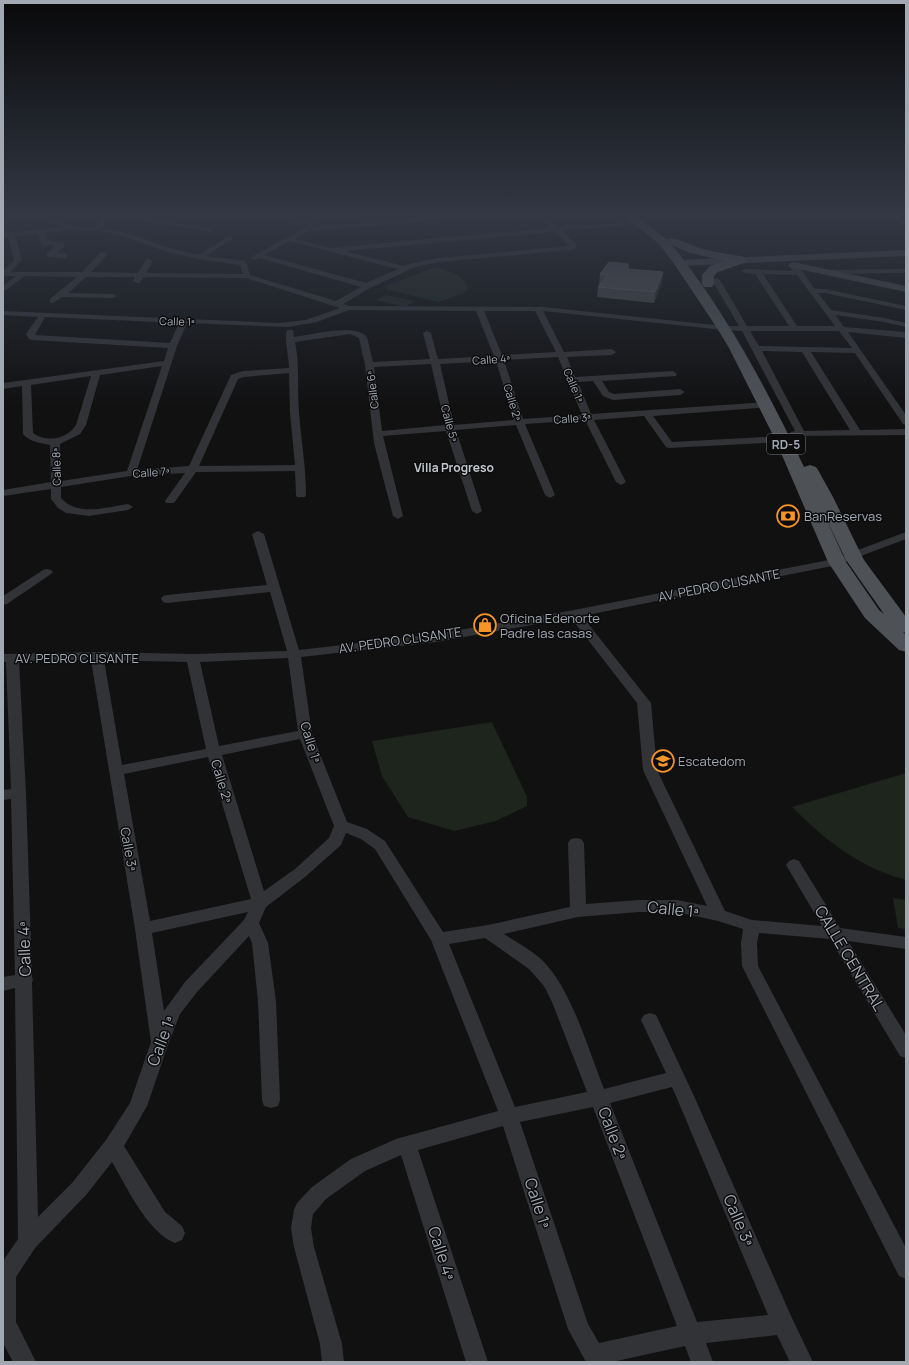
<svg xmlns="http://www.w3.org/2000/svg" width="909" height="1365" font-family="Manrope,sans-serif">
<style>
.green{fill:#1d251d}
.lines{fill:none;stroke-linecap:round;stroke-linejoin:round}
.street{fill:#323337;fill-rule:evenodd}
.secondary{fill:#404347;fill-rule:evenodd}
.primary{fill:#4e5156;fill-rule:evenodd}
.wall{fill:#44464a}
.shaded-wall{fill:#2b2d2f}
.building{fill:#4e5155;stroke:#5b5f64}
.labels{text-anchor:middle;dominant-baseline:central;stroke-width:3;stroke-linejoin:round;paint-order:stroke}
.far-street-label{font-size:11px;fill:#a2a9b3;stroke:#0c0c0d}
.shield{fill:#0c0c0d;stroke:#757a81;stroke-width:1}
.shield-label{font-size:12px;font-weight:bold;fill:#a2a9b3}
.far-neighbourhood-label{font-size:12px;font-weight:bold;fill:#c3c8cf;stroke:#0c0c0d}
.poi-label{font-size:13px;fill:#a2a9b3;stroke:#0c0c0d;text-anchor:start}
.street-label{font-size:13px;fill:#a2a9b3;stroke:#0c0c0d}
.near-street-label{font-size:16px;fill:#a2a9b3;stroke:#0c0c0d}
</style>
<rect width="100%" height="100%" fill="#111112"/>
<path class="green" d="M436 267C447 270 466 276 468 289L462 294 438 302 386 289 388 285Z
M386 295 415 301 405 307 376 300Z
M492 722 527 797V806L496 821 454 831 408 817 382 776 372 741Z
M906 773V880C859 867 826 841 792 807Z
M893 898 906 900V929L898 928Z"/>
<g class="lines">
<path class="street" d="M32 214H42L71 226 96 227 100 214H106L103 228 133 235 169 248 198 255 228 237H232V239L206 256 246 261 250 275 336 301 361 287 259 258 254 260 250 258 303 229 307 224 250 214H268L310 221 316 214H323L311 227 459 214H488L485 216 307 232 295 239 331 248 551 228 537 214H544L558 227 640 221 641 222 638 224 562 231 577 245 574 250H571L439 262 415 267 370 288 343 304 349 306 543 307 724 326H739L712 280 716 278 720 280 747 326H789L755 274 745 273 741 271 745 269 793 271 789 265 793 263H796L815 289H825L906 306V310L825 293H818L831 310 884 318 906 323V327L884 322 835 315 844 327 906 332V338L848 332 906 415V425L903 424 855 353 811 352 860 430 906 429V435L791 436 789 434 791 432 795 431 742 331 724 330 543 311 564 352 612 349 616 352 612 355 567 357 575 377 673 371 677 374 676 376 602 381 609 392 614 394 680 389 685 392 680 395 613 400 603 396 593 381 578 382 591 414 766 402 769 403 771 405 769 407 653 416 672 442 783 436 788 439 783 442 669 448 666 447 644 416 594 420 626 482 621 485 616 482 585 420 525 424 555 495 550 498 545 495 516 425 456 430 482 511 477 514 472 511 446 431 383 436 403 516 398 519 393 516 374 443 365 365 359 338 350 334 295 342C300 365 297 389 299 412 301 440 306 467 306 495L305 497H297L296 495 295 471 196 472 174 503H166L165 501 185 473 131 476 61 487V498C78 517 106 507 128 504L133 507 128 510 89 516 66 513 58 508 51 499V489L3 496V490L51 482 50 445C40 443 30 442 23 434L22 386 3 389V383L164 361 168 348 32 340 29 339 26 334 38 317 3 315V311L279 323 306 320 340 308 246 278 143 277 140 283H137L133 281 135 277H86L68 293 113 294 117 296 113 298 62 297 53 303H50V299L77 277 25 276 3 292V286L16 276H3V271L14 260 8 237H3V233L62 227ZM71 230 99 231 129 238 167 252 199 259 240 265 243 274 146 273 153 261 149 259H146L138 273 91 272 108 254 104 252H101L82 272H10L22 260 15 236 38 234 42 245 55 246 47 253V257L64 258H67V254L56 253 64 247V243L48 241 45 233ZM555 232 569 246 439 258 413 263 404 266 344 251ZM289 241 398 269 366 283 264 255ZM763 274 797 275 835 326H797ZM349 310 476 311 494 356 438 359 431 333 427 331 423 333 430 359 373 362 367 337C355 323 312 335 294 337L293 330H287C284 339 289 357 289 368L243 371 231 375 189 466 137 470 177 346 187 323 288 327 317 322ZM484 311H535L556 352 502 355ZM45 317 179 323 170 343 35 335ZM750 331H839L852 348 759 346ZM762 351 802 352 850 430 804 431ZM558 357 582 415 523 419 504 360ZM496 361 514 420 454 425 440 364ZM431 364 445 425 382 431 374 367ZM162 366 127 471 61 481 60 444 80 434 86 425 100 375ZM289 373 290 413 295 465 199 466 238 379 244 377ZM91 376 76 425C68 439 46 443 33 433L31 385Z
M197 214H220L206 219Z
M891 214H897L906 222V228L892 216Z
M142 217 211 228 214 230 211 232 140 220V218Z
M906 269V273L827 274 823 272 827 270Z
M258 531 264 534 299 650 436 634 574 610 834 559 906 532V539L837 565 582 616 651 703 657 770 725 911 752 920 822 926 786 865 789 861 794 859 799 861 840 928 906 937V949L848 941 906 1035V1058L900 1056 830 939 759 933 757 943 758 966 906 1248V1279L899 1276 742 966 741 943 743 929 718 921 677 912H639L578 917 504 934C516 942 531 950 542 960 571 988 589 1051 604 1089L666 1073 641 1020 644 1015 650 1013 656 1015 694 1096 791 1316 813 1362H790L777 1335 706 1343 713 1362H691L685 1346 612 1362H586L568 1329 503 1126 418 1150 488 1362H466L401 1155 365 1171 326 1199 313 1214 311 1228 314 1247 342 1344 344 1362H322L320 1344 294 1247 291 1228 294 1210 297 1203 312 1187 351 1159 396 1139 498 1111 431 940 375 849 361 839 346 833 341 845 305 877 266 907 259 923 268 943 276 1001 280 1100 278 1106 271 1108 264 1106 262 1100 258 1001 252 943 249 936 197 992 180 1014 169 1042 147 1106 124 1146 165 1212 182 1226 185 1233 182 1240 175 1243C147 1232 127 1187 112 1162L86 1195 35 1248 16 1277V1322L36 1362H13L3 1343V1261L18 1239 15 988 3 991V977L15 975 11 799 3 800V790L11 789 6 662H3V654L97 652 193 654 287 651 270 592 167 603 163 602 161 599 163 596 167 595 267 585 252 534ZM571 618 637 703 643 770 707 906 677 900H639L586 904 584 843 581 839 576 838 571 839 568 843 570 907 488 925 443 932 385 841 367 829 347 822 312 734 301 657 436 642ZM288 658 298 731 219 746 200 662ZM91 660 135 929 151 1042 130 1103 106 1140 72 1183 38 1217 32 982 33 980 32 977 26 793 19 661ZM104 660 187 662 206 749 122 765ZM300 739 334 826 329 838 295 869 264 891 222 755ZM208 757 251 899 150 921 124 774ZM248 912 244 920 185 982 164 1011 152 933ZM485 938 529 969 544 986 552 1002 587 1092 515 1107 449 944ZM672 1087 676 1096 768 1315 697 1322 610 1103ZM593 1107 677 1326 599 1343 588 1324 520 1122Z
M47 569 51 570 53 572 51 574 7 604 3 605V596L43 570Z"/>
<path class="secondary" d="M906 250V256L680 266 675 263 680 260Z
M793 262 906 286V292L789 267 788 265Z"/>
<path class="primary" d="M623 214H635L667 240C672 237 676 239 682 241 700 250 720 253 740 256L744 257 746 260 744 263 718 272 714 276V284L712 287H704L702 284V275L710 266 726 261 690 253 672 245C726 312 767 389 804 467L810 465 816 467 818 470 833 497 864 560 906 617V633L903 632 906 635V652L899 650 865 618 828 562 775 439 729 348 717 328 675 265 659 244ZM824 514 846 560 884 614 879 610 846 562Z"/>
</g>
<path class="wall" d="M663 272 662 282 654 303 597 297 598 287 600 284H599L600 274Z"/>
<path class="shaded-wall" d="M663 272 662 282 654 303 655 292Z"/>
<path class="building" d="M609 262 628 264V269L663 272 655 292 598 287 608 275 600 274Z"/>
<linearGradient id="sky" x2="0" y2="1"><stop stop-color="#09090a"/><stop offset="0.53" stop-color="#323844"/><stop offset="1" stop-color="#323844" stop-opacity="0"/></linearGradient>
<rect width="909" height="405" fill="url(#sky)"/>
<defs>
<g id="bank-ring" transform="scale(1.15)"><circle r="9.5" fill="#0c0c0d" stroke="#f59526" stroke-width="1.5"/><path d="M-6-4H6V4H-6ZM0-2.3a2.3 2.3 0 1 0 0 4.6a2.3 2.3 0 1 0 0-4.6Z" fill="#f59526"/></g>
<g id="shop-ring" transform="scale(1.15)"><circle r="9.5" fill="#0c0c0d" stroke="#f59526" stroke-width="1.5"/><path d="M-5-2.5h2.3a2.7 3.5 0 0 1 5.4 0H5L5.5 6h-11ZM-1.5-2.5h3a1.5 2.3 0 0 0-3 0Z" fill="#f59526"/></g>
<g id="school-ring" transform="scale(1.15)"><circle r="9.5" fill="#0c0c0d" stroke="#f59526" stroke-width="1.5"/><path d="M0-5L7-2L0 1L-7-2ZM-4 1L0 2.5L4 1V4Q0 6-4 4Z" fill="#f59526"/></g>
</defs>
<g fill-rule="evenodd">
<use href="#bank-ring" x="788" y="516"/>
<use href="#shop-ring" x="485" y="625"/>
<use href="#school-ring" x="663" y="761"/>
</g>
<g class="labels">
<g class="far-street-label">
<text transform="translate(177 321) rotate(2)">Calle 1ª</text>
<text transform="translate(491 359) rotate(-4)">Calle 4ª</text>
<text transform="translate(574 385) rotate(67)">Calle 1ª</text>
<text transform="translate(372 390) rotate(-97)">Calle 6ª</text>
<text transform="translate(513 402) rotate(73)">Calle 2ª</text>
<text transform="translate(572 418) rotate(-4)">Calle 3ª</text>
<text transform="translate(450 423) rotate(75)">Calle 5ª</text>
<text transform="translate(56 467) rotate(-91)">Calle 8ª</text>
<text transform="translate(151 472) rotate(-4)">Calle 7ª</text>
</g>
<rect class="shield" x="767" y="434" width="38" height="20" rx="3"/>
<g class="shield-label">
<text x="786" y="444">RD-5</text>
</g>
<g class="far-neighbourhood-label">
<text x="454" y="467">Villa Progreso</text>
</g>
<g class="poi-label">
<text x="804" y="516">BanReservas</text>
<text x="500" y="618">Oficina Edenorte<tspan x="500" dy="15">Padre las casas</tspan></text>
<text x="678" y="761">Escatedom</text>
</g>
<g class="street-label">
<text transform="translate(719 585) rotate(-11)">AV. PEDRO CLISANTE</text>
<text transform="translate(400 640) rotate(-8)">AV. PEDRO CLISANTE</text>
<text x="77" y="658">AV. PEDRO CLISANTE</text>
<text transform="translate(311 742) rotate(73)">Calle 1ª</text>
<text transform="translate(222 781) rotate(73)">Calle 2ª</text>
<text transform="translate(129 849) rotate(80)">Calle 3ª</text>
</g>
<g class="near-street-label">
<text transform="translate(673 909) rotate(6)">Calle 1ª</text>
<text transform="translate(24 949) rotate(-92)">Calle 4ª</text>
<text transform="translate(850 958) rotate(59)">CALLE CENTRAL</text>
<text transform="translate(161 1041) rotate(-69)">Calle 1ª</text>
<text transform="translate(613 1133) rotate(69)">Calle 2ª</text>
<text transform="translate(538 1203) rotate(72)">Calle 1ª</text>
<text transform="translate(739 1220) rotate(67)">Calle 3ª</text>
<text transform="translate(442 1253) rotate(72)">Calle 4ª</text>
</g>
</g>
<rect width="909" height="1365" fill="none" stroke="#a2a9b3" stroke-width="8"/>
</svg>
